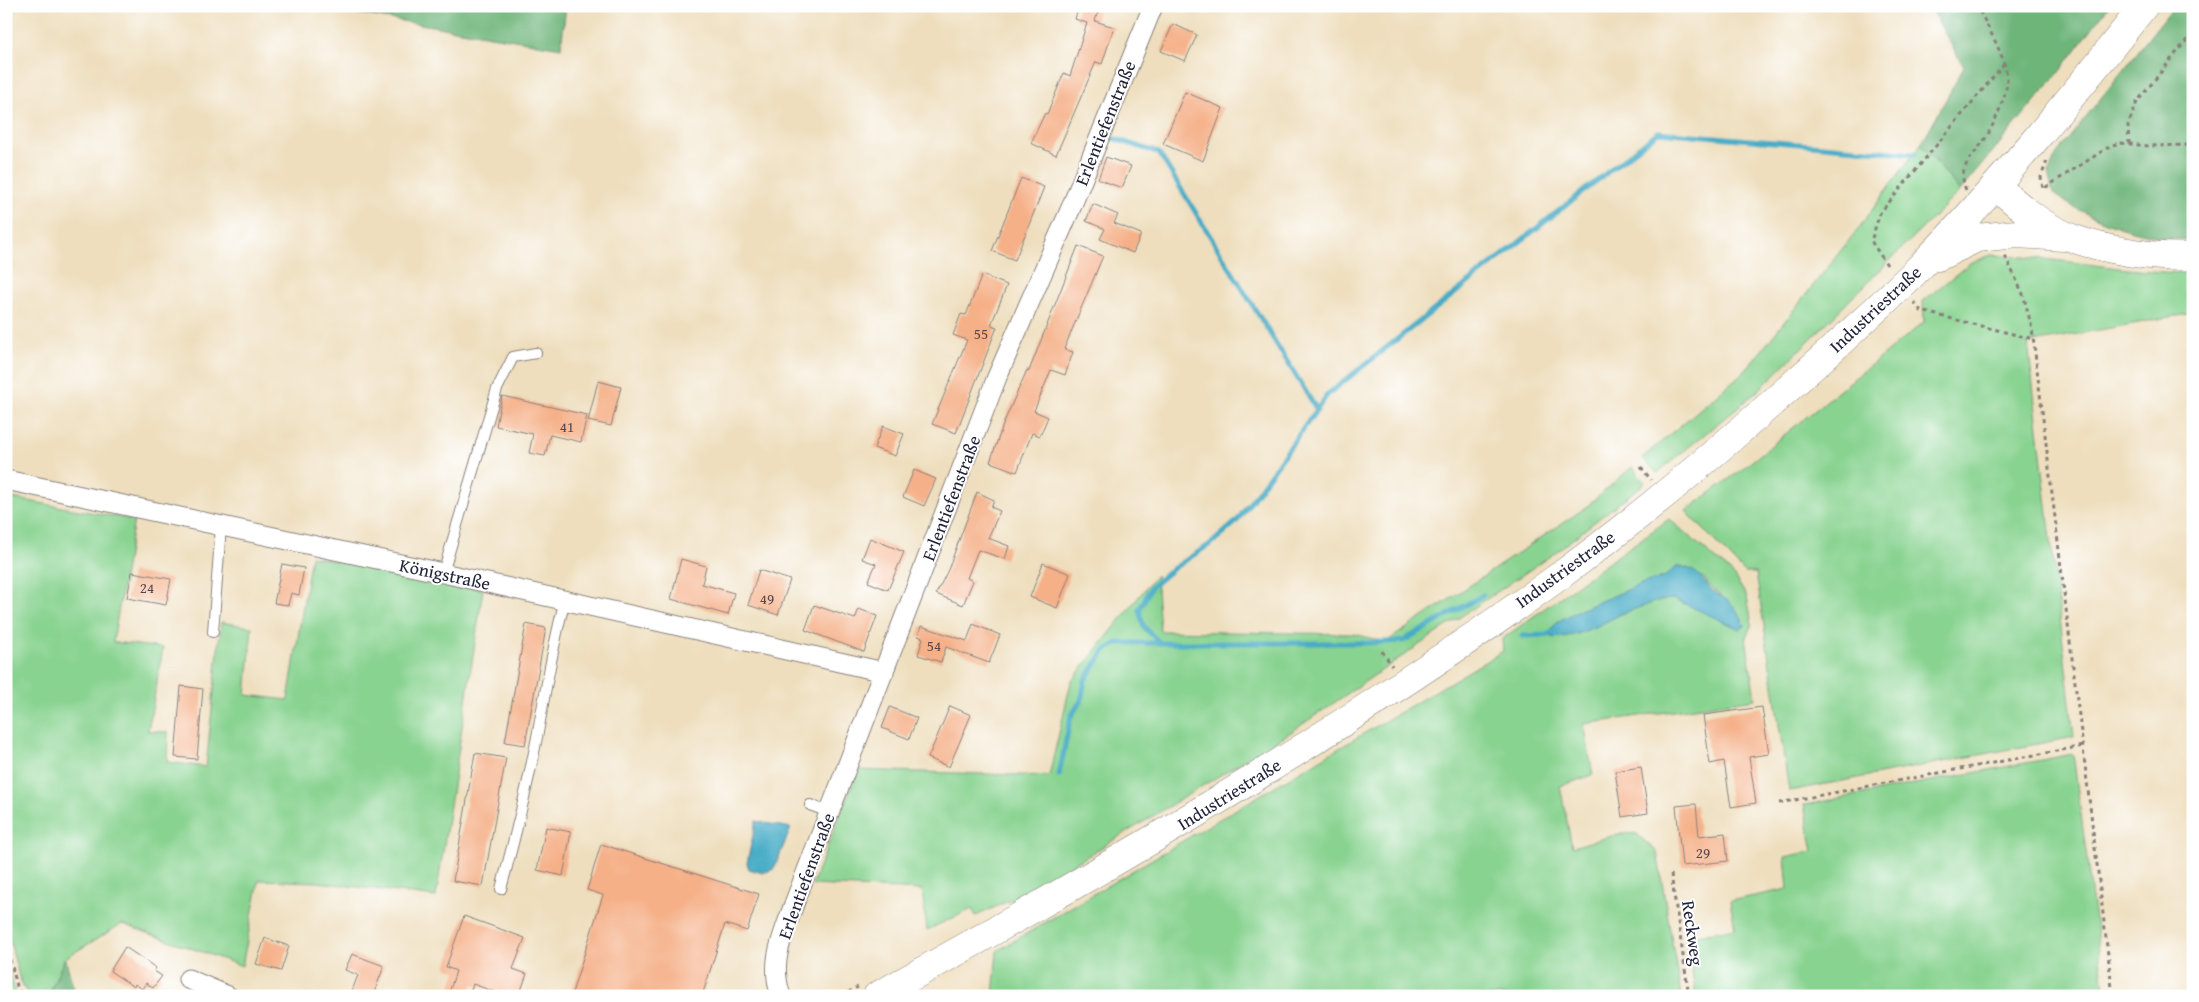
<svg xmlns="http://www.w3.org/2000/svg" width="2199" height="1002" font-family="'Gentium Book Plus',serif">
<style>
.green{fill:#88d390;stroke:#557a66;fill-rule:evenodd}
.forest{fill:#6eb57a;stroke:#486c5a}
.water{fill:#46acc6;stroke:#346780}
.lines{fill:none;stroke-linecap:round;stroke-linejoin:round}
.stream{stroke:#46acc6;stroke-width:5}
.building{fill:#f5b088}
.lane-casing{stroke:#88807c;stroke-width:12}
.street-casing{stroke:#88807c;stroke-width:21}
.secondary-casing{stroke:#88807c;stroke-width:29}
.path{stroke:#88807c;stroke-width:3;stroke-dasharray:4 4;stroke-linecap:butt}
.lane{stroke:#fff;stroke-width:10}
.street{stroke:#fff;stroke-width:19}
.secondary{stroke:#fff;stroke-width:28}
.labels{text-anchor:middle;dominant-baseline:central;stroke-width:4;stroke-linejoin:round;paint-order:stroke}
.number-label{font-size:15px;fill:#57464e}
.street-label{font-size:18px;fill:#22223b;stroke:#fff}
</style>
<rect width="100%" height="100%" fill="#fff"/>
<filter id="ink" filterUnits="userSpaceOnUse"><feTurbulence type="fractalNoise" baseFrequency=".02" numOctaves="2"/><feDisplacementMap in="SourceGraphic" scale="10" xChannelSelector="R" yChannelSelector="G"/><feConvolveMatrix kernelMatrix="1 2 1 2 8 2 1 2 1" color-interpolation-filters="sRGB"/></filter>
<filter id="wash" filterUnits="userSpaceOnUse"><feTurbulence type="fractalNoise" baseFrequency=".0096" numOctaves="4" result="noise"/><feDisplacementMap in="SourceGraphic" scale="20" xChannelSelector="R" yChannelSelector="G"/><feGaussianBlur stdDeviation="1.12" result="paint"/><feColorMatrix in="noise" values="0 0 0 0 0 0 0 0 0 0 0 0 0 0 0 0 0 1.4 0 .05"/><feComposite in="paint" operator="in"/></filter>
<g filter="url(#wash)">
<rect width="100%" height="100%" fill="#eedebd"/>
<path class="green" d="M1921 144 1960 191 1760 389 1657 473 1642 458 1746 370 1858 229Z
M1991 255C2059 257 2125 273 2193 273V313L2028 343 2074 737 1789 791 1756 573H1745L1686 511 1741 470 1924 322 1923 301 1970 263Z
M1632 467 1645 483 1553 554 1291 732 1030 891 976 916 972 909 927 930 922 890 812 885 858 770 1049 776 1071 682 1156 575 1160 631 1354 634 1386 642 1585 508Z
M6 497 134 520 113 642 163 648 148 731 168 732 167 762 206 767 221 622 252 627 246 695 288 700 311 556 483 590 436 897 318 882 259 880 242 966 122 924 65 958 48 996H32L26 992 19 977 6 925V732L8 726 6 718Z
M1669 519 1732 573 1747 597 1752 624 1746 637 1755 699 1584 724 1593 775 1560 786 1572 847 1622 833 1637 834 1657 852 1681 996H993L997 951 1503 651 1502 639ZM1664 577H1703C1716 596 1737 604 1745 626L1740 629C1719 620 1698 606 1676 599 1659 594 1594 627 1574 635L1600 603 1644 583Z
M2073 754 2105 996H1696L1686 937 1735 928 1730 901 1788 889 1785 857 1813 851 1804 805Z
M6 958 16 996H6Z"/>
<path class="forest" d="M314 6H566L561 48Z
M1929 6H2109L2060 71 1960 191 1921 144 1964 67Z
M2174 6H2193V240C2145 239 2093 222 2053 194L2048 173 2058 152Z
M65 958 76 996H48Z"/>
<path class="water" d="M1678 566C1699 569 1700 578 1713 591 1717 595 1722 597 1727 600 1735 606 1741 616 1745 626L1740 629 1674 599 1662 600 1623 613 1598 626 1574 635 1554 638 1547 635 1557 622 1577 611 1644 583 1664 577Z
M756 821 791 828 774 869 763 873 749 869 747 863Z"/>
<g class="lines">
<path class="stream" d="M1112 138 1159 153 1317 410
M1522 636 1547 635 1551 632
M1160 643 1144 627 1139 610 1151 587 1174 568 1212 543 1237 521 1328 394 1658 132 1915 154
M1059 775 1071 716 1081 701 1085 680 1105 650 1118 643H1368L1403 641 1483 595"/>
</g>
<g id="blocks">
<path class="building" d="M1079 6H1100L1095 21 1114 27 1102 64 1096 62 1056 155 1031 143 1045 113 1047 114 1064 73 1070 76 1087 23 1075 19Z
M1173 24 1197 35 1185 61 1161 51Z
M1185 92 1223 108 1203 161 1163 144Z
M1106 157 1131 166 1122 188 1098 179Z
M1021 178 1044 187 1015 260 992 251Z
M1093 204 1118 215 1114 223 1141 234 1133 253 1100 239 1105 229 1086 221Z
M1078 246 1103 256 1064 349 1073 352 1065 375 1051 370 1034 411 1048 417 1040 436 1032 433 1017 472 990 462 1004 422 1027 370 1029 371Z
M982 275 1007 285 991 325 997 327 956 433 932 424 967 340 953 335 961 314 966 315Z
M598 381 621 387 611 426 588 421Z
M502 396 587 415 581 442 550 435 545 456 529 453 533 434 496 426Z
M883 426 904 434 895 456 874 448Z
M914 470 936 479 924 506 903 497Z
M977 492 994 500 991 507 1000 511 988 538 1009 546 1005 559 978 550 967 578 973 581 963 605 936 594 948 570Z
M870 538 904 552 888 590 868 582 876 564 862 559Z
M681 559 706 566 702 584 734 593 728 615 671 599Z
M1043 563 1070 574 1057 608 1030 597Z
M282 564 304 568 299 595 291 593 288 605 274 603Z
M759 570 790 580 778 615 748 605Z
M132 572 171 579 166 605 127 598Z
M814 605 855 619 859 609 877 616 864 652 805 630Z
M526 624 546 628 525 745 505 742Z
M973 624 1000 635 989 663 946 647 941 662 918 655 923 638 918 636 921 626 967 641Z
M181 686 203 689 197 759 175 757Z
M950 706 971 715 949 767 928 758Z
M890 707 917 718 909 739 882 728Z
M1762 707 1769 754 1749 757 1756 803 1731 807 1724 761 1710 764 1703 715Z
M475 753 506 758 483 886 453 881Z
M1641 767 1648 813 1622 817 1615 771Z
M1696 804 1699 836 1725 833 1728 861 1682 866 1676 806Z
M546 827 571 832 563 876 537 870Z
M601 844 759 894 747 931 725 924 702 996H571L603 895 587 890Z
M464 916 525 938 513 969 527 974 519 996H506L473 984 469 996H448L456 971 446 967Z
M265 938 289 946 281 971 256 964Z
M125 947 156 968 154 971 162 976 153 988 146 983 142 989 135 984 134 987 110 971Z
M352 954 384 966 373 996H350L358 975 345 970Z"/>
</g>
</g>
<g filter="url(#ink)">
<use href="#blocks" fill-opacity="0" stroke="#88807c" stroke-width="1"/>
<g class="lines">
<g class="lane-casing">
<path id="lane" d="M443 573 497 389 513 357 536 353
M213 632 221 526
M810 805 829 812
M501 889C515 837 528 785 538 732 546 688 553 644 565 600"/>
</g>
<g class="street-casing">
<path id="street" d="M6 480 443 573 884 672
M188 979 228 996
M781 996C769 962 783 936 794 904L997 377 1070 210 1153 6"/>
</g>
<g class="secondary-casing">
<path id="secondary" d="M1996 186C2019 206 2043 227 2072 238 2104 250 2159 259 2193 256
M1938 257 1977 238 2017 234 2063 237
M877 996C1108 869 1335 736 1550 583 1640 518 1725 445 1808 371 1846 337 1885 302 1921 266 2001 184 2073 96 2144 6"/>
</g>
<path class="path" d="M2129 144 2128 125 2137 102 2193 32
M2047 161 2041 177 2043 189 2112 145 2122 143 2148 146 2193 145
M1966 190C1956 167 1974 156 1985 139 1993 127 2006 97 2007 82 2008 60 1987 26 1977 6
M2005 256 2023 294 2032 328 2113 996
M1887 265 1871 241 1880 213 2004 64
M1914 302 1921 311 2033 339
M1641 467 1651 480
M1382 651 1392 666
M1779 803 2083 746
M1671 874 1689 996
M6 944 17 986 22 996
M841 996 858 987"/>
<use href="#lane" class="lane"/>
<use href="#street" class="street"/>
<use href="#secondary" class="secondary"/>
</g>
</g>
<g class="labels">
<g class="number-label">
<text x="981" y="333">55</text>
<text x="567" y="426">41</text>
<text x="147" y="587">24</text>
<text x="767" y="598">49</text>
<text x="934" y="645">54</text>
<text x="1703" y="852">29</text>
</g>
<g class="street-label">
<text transform="translate(1105 123) rotate(-68)">Erlentiefenstraße</text>
<text transform="translate(1875 309) rotate(-43)">Industriestraße</text>
<text transform="translate(951 498) rotate(-69)">Erlentiefenstraße</text>
<text transform="translate(1565 569) rotate(-36)">Industriestraße</text>
<text transform="translate(445 574) rotate(12)">Königstraße</text>
<text transform="translate(1229 794) rotate(-32)">Industriestraße</text>
<text transform="translate(806 876) rotate(-70)">Erlentiefenstraße</text>
<text transform="translate(1693 933) rotate(82)">Reckweg</text>
</g>
</g>
<rect width="2199" height="1002" fill="none" stroke="#fff" stroke-width="25"/>
</svg>
